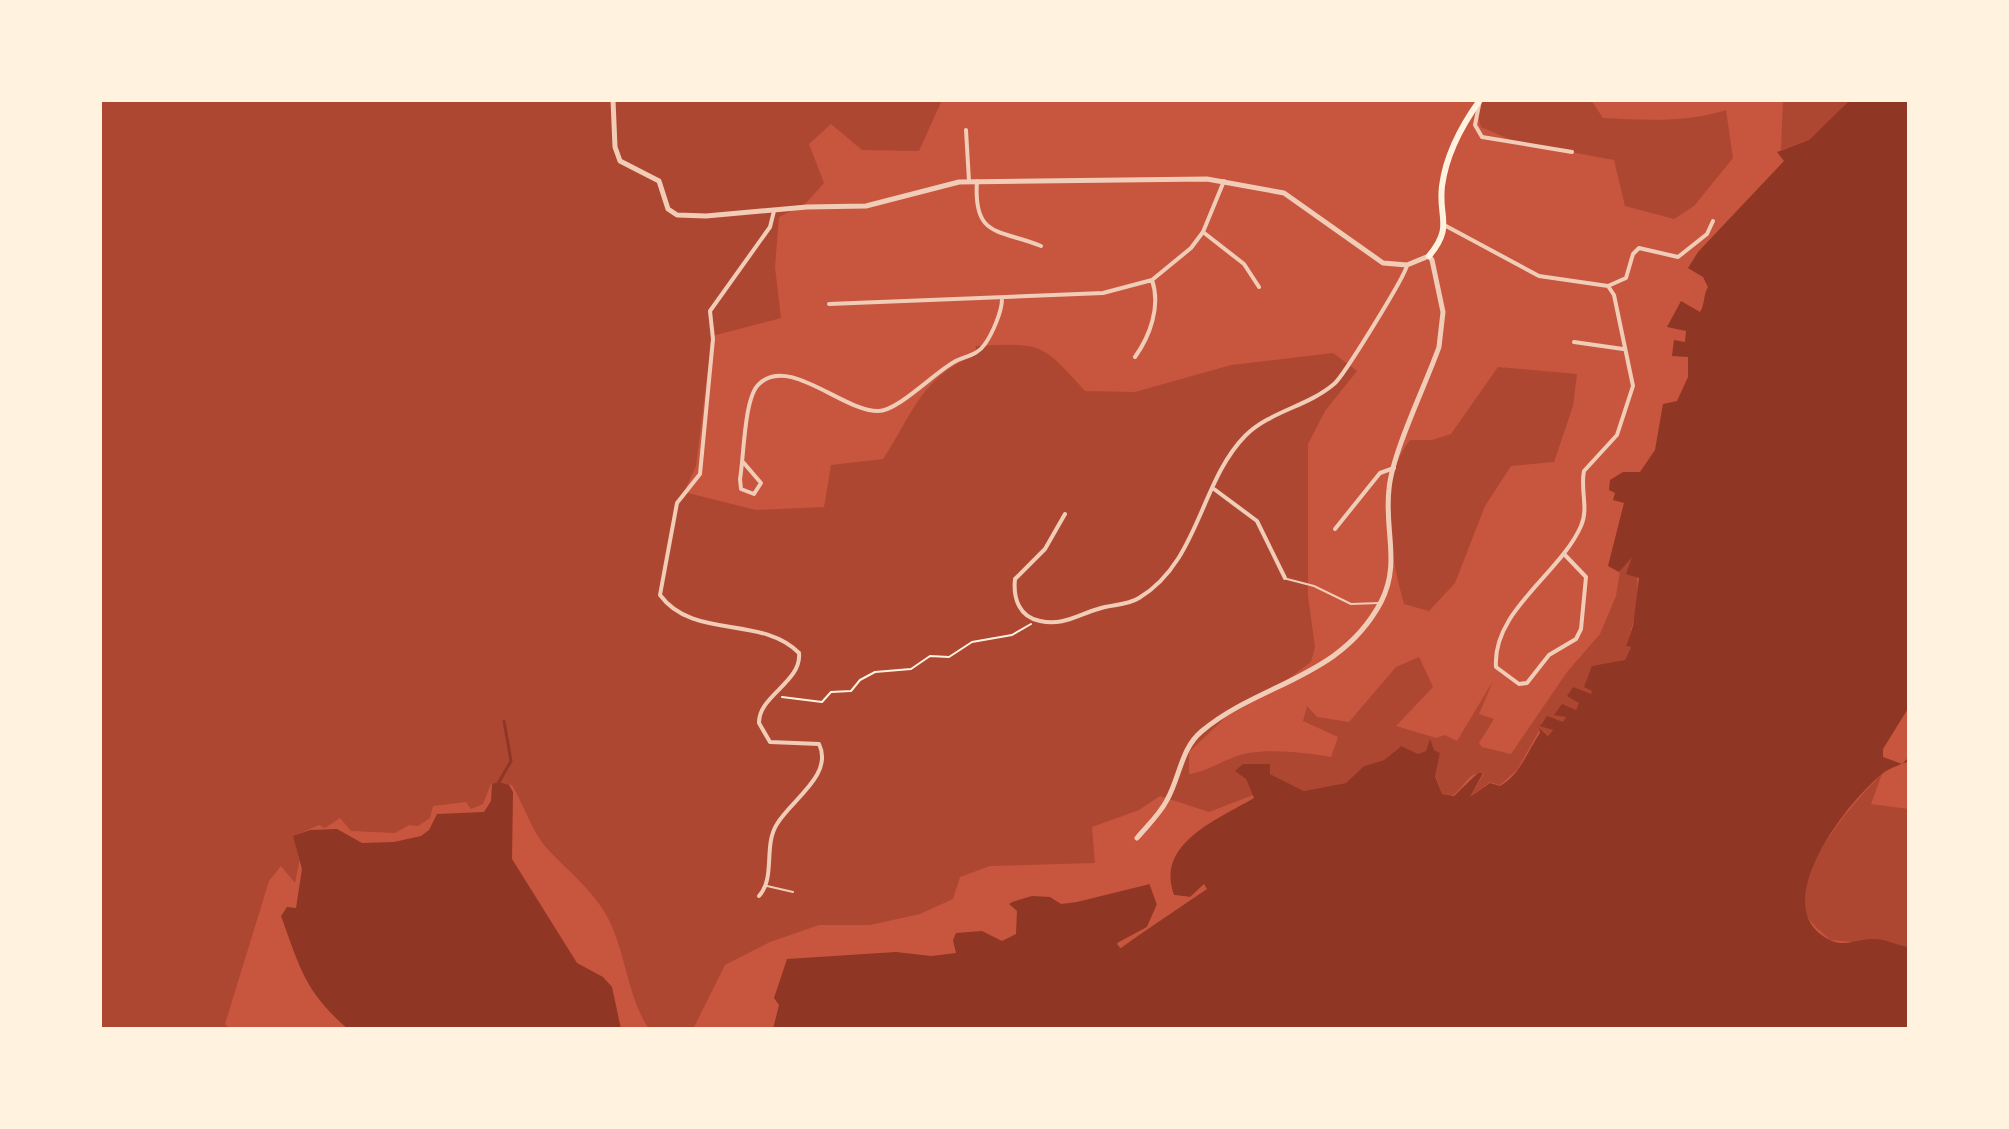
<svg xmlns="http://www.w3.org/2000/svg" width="2009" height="1129" font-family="'Nunito Sans',sans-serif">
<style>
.green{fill:#ae4732}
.water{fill:#8f3625}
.pier{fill:#c8553d}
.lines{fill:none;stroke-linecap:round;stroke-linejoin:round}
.stream{stroke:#8f3625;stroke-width:3}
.path{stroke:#fff3e0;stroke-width:2}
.service{stroke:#f1ccb7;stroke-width:2}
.minor{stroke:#f1ccb7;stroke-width:4}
.tertiary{stroke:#f1ccb7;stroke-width:5}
.secondary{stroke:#fff3e0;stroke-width:6}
</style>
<rect width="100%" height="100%" fill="#c8553d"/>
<path class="green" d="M100 100H942L919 151 862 150 831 124 809 144 824 183 806 203 779 217 775 267 781 318 712 336 696 466 684 492 756 510 824 507 831 465 883 459C913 414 920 378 975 355L976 346C1042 343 1041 342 1085 391L1135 392 1231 365 1333 353 1357 371 1325 411 1308 444V596L1315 647 1311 662 1271 692 1227 716 1189 752V774C1211 771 1228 756 1249 753 1276 749 1305 753 1331 757L1338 737 1303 721 1307 706 1317 717 1349 722 1396 667 1419 657 1433 687 1396 726 1436 738 1445 735 1457 741 1493 681 1479 714 1494 719 1479 743 1482 747 1511 754 1567 672 1600 634 1616 596 1620 571 1628 557H1633C1642 585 1636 617 1626 646L1631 647 1625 660 1600 666 1591 695 1573 687 1579 703 1576 710 1562 716 1566 717 1563 723 1546 718 1541 723 1553 729 1549 736 1540 729 1517 770 1500 785 1490 782 1470 797 1484 773C1468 771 1465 787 1453 795L1442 794 1435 774 1440 753 1434 750 1430 740 1426 751 1418 754 1399 747 1384 760 1364 766 1346 783 1304 791 1270 774 1246 779 1253 795 1209 812 1160 796 1139 810 1092 827 1095 863 990 866 960 877 953 899 920 914 870 925H819L770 942 725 965 693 1029H649C628 998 626 955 609 920 594 890 565 869 544 845 531 829 523 803 512 785L491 784 483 804 471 809 466 802 433 806 430 818 418 826 409 825 395 833 351 831 340 818 325 828 319 825 294 836 300 858 295 883 281 866 269 881 225 1024 229 1029H100Z
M1474 100H1591L1603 118C1645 120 1686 123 1726 110L1733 158 1694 206 1674 219 1625 206 1614 160 1516 142 1481 127Z
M1783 100H1850L1809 140 1781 150Z
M1498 367 1577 374 1573 406 1554 462 1511 466 1485 506 1455 583 1429 611 1404 604C1390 553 1376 484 1410 440H1432L1451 434Z
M1882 774 1871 804 1909 809V947L1830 940C1823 933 1813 926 1808 917 1785 879 1857 798 1882 774Z"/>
<path class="water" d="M1850 100H1909V707L1883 749V757L1902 764 1909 757V761C1900 765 1889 768 1882 774 1847 802 1762 910 1832 941 1845 947 1860 938 1874 939 1887 939 1897 946 1909 947V1029H773L779 1005 774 998 787 959 896 952 931 956 956 953 953 940 956 933 982 931 1002 941 1016 934 1017 911 1009 904 1012 902 1032 896 1050 897 1061 904 1077 902 1150 884 1157 904 1147 927 1117 944 1121 948 1202 889 1190 897 1174 895C1155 843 1219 819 1254 798L1246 779 1235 771 1243 764H1270V774L1304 791 1346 783 1364 766 1384 760 1401 746 1418 754 1426 751 1430 739 1434 750 1440 753 1435 776 1442 794 1454 796 1478 773H1483L1470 797 1490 783 1500 786C1520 775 1527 752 1540 733L1539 728 1548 736 1553 730 1540 726 1547 716 1563 722 1566 717 1554 715 1562 704 1576 710 1579 703 1567 696 1573 687 1591 694 1592 691 1584 687 1592 666 1625 660 1631 647 1626 646 1633 626 1639 578 1626 574 1632 557 1619 572 1608 566 1624 503 1613 500 1615 493 1609 490 1610 480 1623 472H1640L1655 450 1663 404 1677 401 1688 377V357L1672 356 1674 340 1685 342 1686 331 1667 327 1681 301 1700 312C1705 305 1703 295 1708 287L1703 277 1688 268 1698 252 1784 161 1777 152 1809 140Z
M499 782 509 785 513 792 512 859 577 963 603 977 612 987 621 1029H348C305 992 300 968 281 916L287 907 296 908 302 869 293 836 310 830 337 829 362 843 394 842 421 836 429 830 437 814 484 812 491 801 492 784Z"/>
<path class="pier" d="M1166 875 1174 895 1190 897 1204 884 1207 889 1120 948 1117 943 1147 927 1157 905 1148 880 1153 882 1161 904 1154 920 1184 900 1171 897Z"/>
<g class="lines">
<path class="stream" d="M499 782 511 761 504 721"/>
<path class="path" d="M782 697 822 702 831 692 851 691 860 680 875 672 911 669 930 656 949 657 972 642 1012 635 1031 624"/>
<path class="service" d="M1287 579 1314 586 1351 604 1379 603
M767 886 793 892"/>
<path class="minor" d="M1480 100 1475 125 1482 137 1572 152
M966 130 969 181
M977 181C973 238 999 229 1041 246
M1446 226 1539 276 1608 286 1614 295 1633 386 1617 435 1584 471C1580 489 1589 509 1581 526 1560 574 1492 611 1496 667L1519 684 1527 683 1549 655 1576 639 1581 629 1586 577 1565 555
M1203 232 1244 264 1259 287
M1608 286 1626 278 1633 254 1639 248 1678 257 1707 234 1713 221
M829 304 1103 293 1152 280 1191 248 1203 232 1224 181
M1574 342 1623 349
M1135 357C1150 336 1161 306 1152 280
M743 462 761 483 754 494 741 489 740 479C744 457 744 397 759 384 789 355 842 411 878 411 898 411 934 373 954 362 965 356 977 356 985 344 992 334 1002 312 1002 299
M1214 489 1257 521 1285 578
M1065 514 1045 549 1015 579C1013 598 1019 617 1040 621 1063 626 1077 615 1098 609 1112 604 1126 606 1139 598 1199 562 1200 482 1245 436 1270 411 1307 407 1334 384 1343 377 1406 275 1407 265
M1335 529 1380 473 1394 468
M759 896C776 877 763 846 777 824 791 800 834 775 819 744L770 742 759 723C758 696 802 682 799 653 762 615 693 640 660 595L677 503 700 474 713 339 710 311 770 227 774 211"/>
<path class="tertiary" d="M613 100 615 147 620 161 659 181 668 209 677 215 706 216 807 207 866 206 959 182 1207 179 1284 193 1383 263 1407 265 1429 256 1432 260 1443 312 1439 347C1426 384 1392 453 1389 489 1384 530 1401 563 1381 602 1340 679 1261 682 1202 731 1181 748 1180 777 1167 800 1160 814 1147 826 1137 838"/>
<path class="secondary" d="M1429 256C1454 226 1438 218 1442 186 1446 155 1462 125 1480 100"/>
</g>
<rect width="2009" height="1129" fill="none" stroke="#fff3e0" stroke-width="204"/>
</svg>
